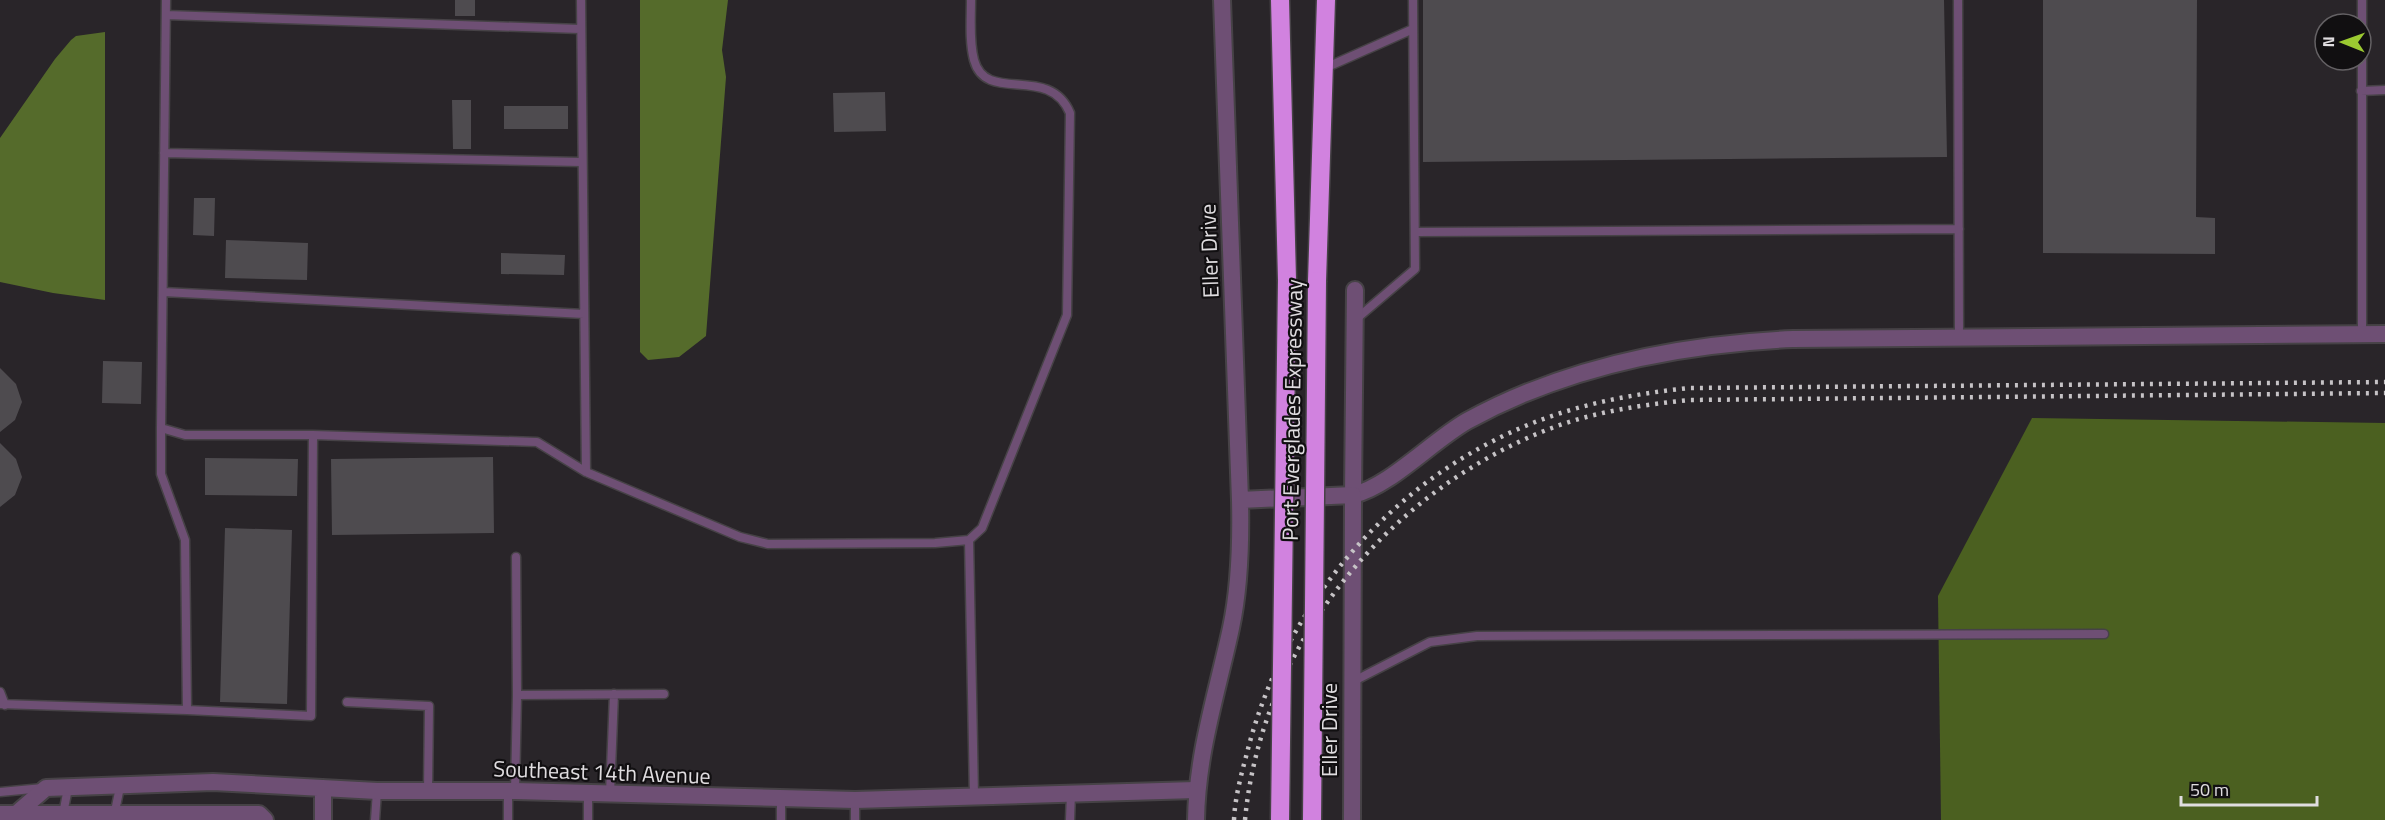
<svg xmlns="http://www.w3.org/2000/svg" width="2385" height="820" font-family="'Titillium Web',sans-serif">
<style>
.forest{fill:#4b6020}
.water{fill:#556b2b}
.building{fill:#4e4b4f}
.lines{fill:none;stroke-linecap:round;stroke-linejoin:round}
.service-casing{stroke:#464246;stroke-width:11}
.minor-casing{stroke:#464246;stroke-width:20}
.tertiary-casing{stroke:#464246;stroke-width:20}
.motorway-casing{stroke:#464246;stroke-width:21}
.service{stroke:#6e4f74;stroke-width:8}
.minor{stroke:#6e4f74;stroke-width:16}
.tertiary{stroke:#6e4f74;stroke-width:16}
.motorway{stroke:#d182df;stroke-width:18}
.rail{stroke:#c6c3c6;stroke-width:4.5;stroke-dasharray:3 6;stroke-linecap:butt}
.motorway-bridge-casing{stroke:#464246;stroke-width:21;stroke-linecap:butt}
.motorway-bridge{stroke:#d182df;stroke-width:18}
.labels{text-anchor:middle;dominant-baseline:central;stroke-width:4.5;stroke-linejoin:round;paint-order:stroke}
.street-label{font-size:22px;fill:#e0dde0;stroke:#110f11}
</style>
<rect width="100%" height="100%" fill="#292529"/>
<path class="forest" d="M2032 418 2385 423V820H1941L1938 596Z"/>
<path class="water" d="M640 0H728L722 50 726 77 706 336 679 357 648 360 640 352Z
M105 32V300L53 293 0 282V138L55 59 71 40 76 36Z"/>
<path class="building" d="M455 0H475V16H455Z
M1423 0H1944L1947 157 1423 162Z
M2043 0H2197L2196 217 2215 218V254L2043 253Z
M885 92 886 131 834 132 833 93Z
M452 100H471V149H453Z
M504 106H568V129H504Z
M194 198H215L214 236 193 235Z
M226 240 308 243 307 280 225 278Z
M501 253 565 255 564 275 501 274Z
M103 361 142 362 141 404 102 403Z
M0 368 16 384 22 402 15 420 0 432Z
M0 443 16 459 22 477 15 495 0 507Z
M493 457 494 533 332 535 331 459Z
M205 458 298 459 297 496 205 495Z
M225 528 292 530 287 704 220 702Z"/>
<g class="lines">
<g class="service-casing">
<path id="service" d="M166 0 161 428 185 435H313L537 442 586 472 740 537 768 544 935 543 969 540 982 528 1067 315 1070 113C1049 63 986 105 974 60 969 41 971 19 971 0
M581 0 586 472
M1958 0 1959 338
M2362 0V335
M166 15 580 29
M1325 68 1413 29
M2361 91 2385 90
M164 153 581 162
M1415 232 1959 229
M163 292 584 314
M1355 320 1415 269 1413 0
M161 428V474L185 540 187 710 311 716 313 435
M969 540 974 796
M516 557 517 695
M1352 682 1430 642 1477 636 2104 634
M0 692 5 705
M347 702 429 706 428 791
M0 704 187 710
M508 791V820
M515 791 517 695 664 694
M0 792 43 788
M610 794 614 694
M63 814 68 788
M114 816 120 787
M375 820 377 791
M588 820V793
M781 820V799
M855 820V800
M1070 820 1071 793"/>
</g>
<g class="minor-casing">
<path id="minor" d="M1355 290 1353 495C1389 487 1432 441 1467 421 1567 366 1680 344 1793 339L2385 334
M0 814H16L46 788 213 782 377 791H515L855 800 1196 790
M16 814H259L265 820
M323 820V788"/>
</g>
<g class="tertiary-casing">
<path id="tertiary" d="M1240 500 1353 495 1352 820
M1196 820C1197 753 1217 693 1231 628 1240 586 1241 543 1240 500L1222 0"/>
</g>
<g class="motorway-casing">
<path id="motorway" d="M1280 0 1287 280
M1317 281 1326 0"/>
</g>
<use href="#service" class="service"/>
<use href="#minor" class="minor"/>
<use href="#tertiary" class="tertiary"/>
<use href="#motorway" class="motorway"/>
<path class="rail" d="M1234 820C1235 796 1242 772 1248 749 1282 617 1374 500 1497 439 1558 408 1622 395 1689 388L2385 382
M1245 820C1261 647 1384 495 1544 431 1591 412 1640 405 1690 400L2385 393"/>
<g class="motorway-bridge-casing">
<path id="motorway-bridge" d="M1280 820 1287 280
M1312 820 1317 281"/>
</g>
<use href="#motorway-bridge" class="motorway-bridge"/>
</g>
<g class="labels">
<g class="street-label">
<text transform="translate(1209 251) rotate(-92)">Eller Drive</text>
<text transform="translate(1292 410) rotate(-89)">Port Everglades Expressway</text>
<text transform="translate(1329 730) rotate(-90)">Eller Drive</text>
<text transform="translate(602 772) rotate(2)">Southeast 14th Avenue</text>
</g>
</g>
<g transform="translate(2343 42) rotate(271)"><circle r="28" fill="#110f11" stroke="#646164" stroke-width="1.5"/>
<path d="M0-4.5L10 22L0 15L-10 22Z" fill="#9cca31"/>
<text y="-9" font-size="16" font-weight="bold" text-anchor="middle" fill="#e0dde0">N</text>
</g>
<path d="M2181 796v9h136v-9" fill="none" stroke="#e0dde0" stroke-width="3"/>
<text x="2190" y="796" font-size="18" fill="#e0dde0" stroke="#110f11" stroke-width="4.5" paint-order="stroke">50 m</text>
</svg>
